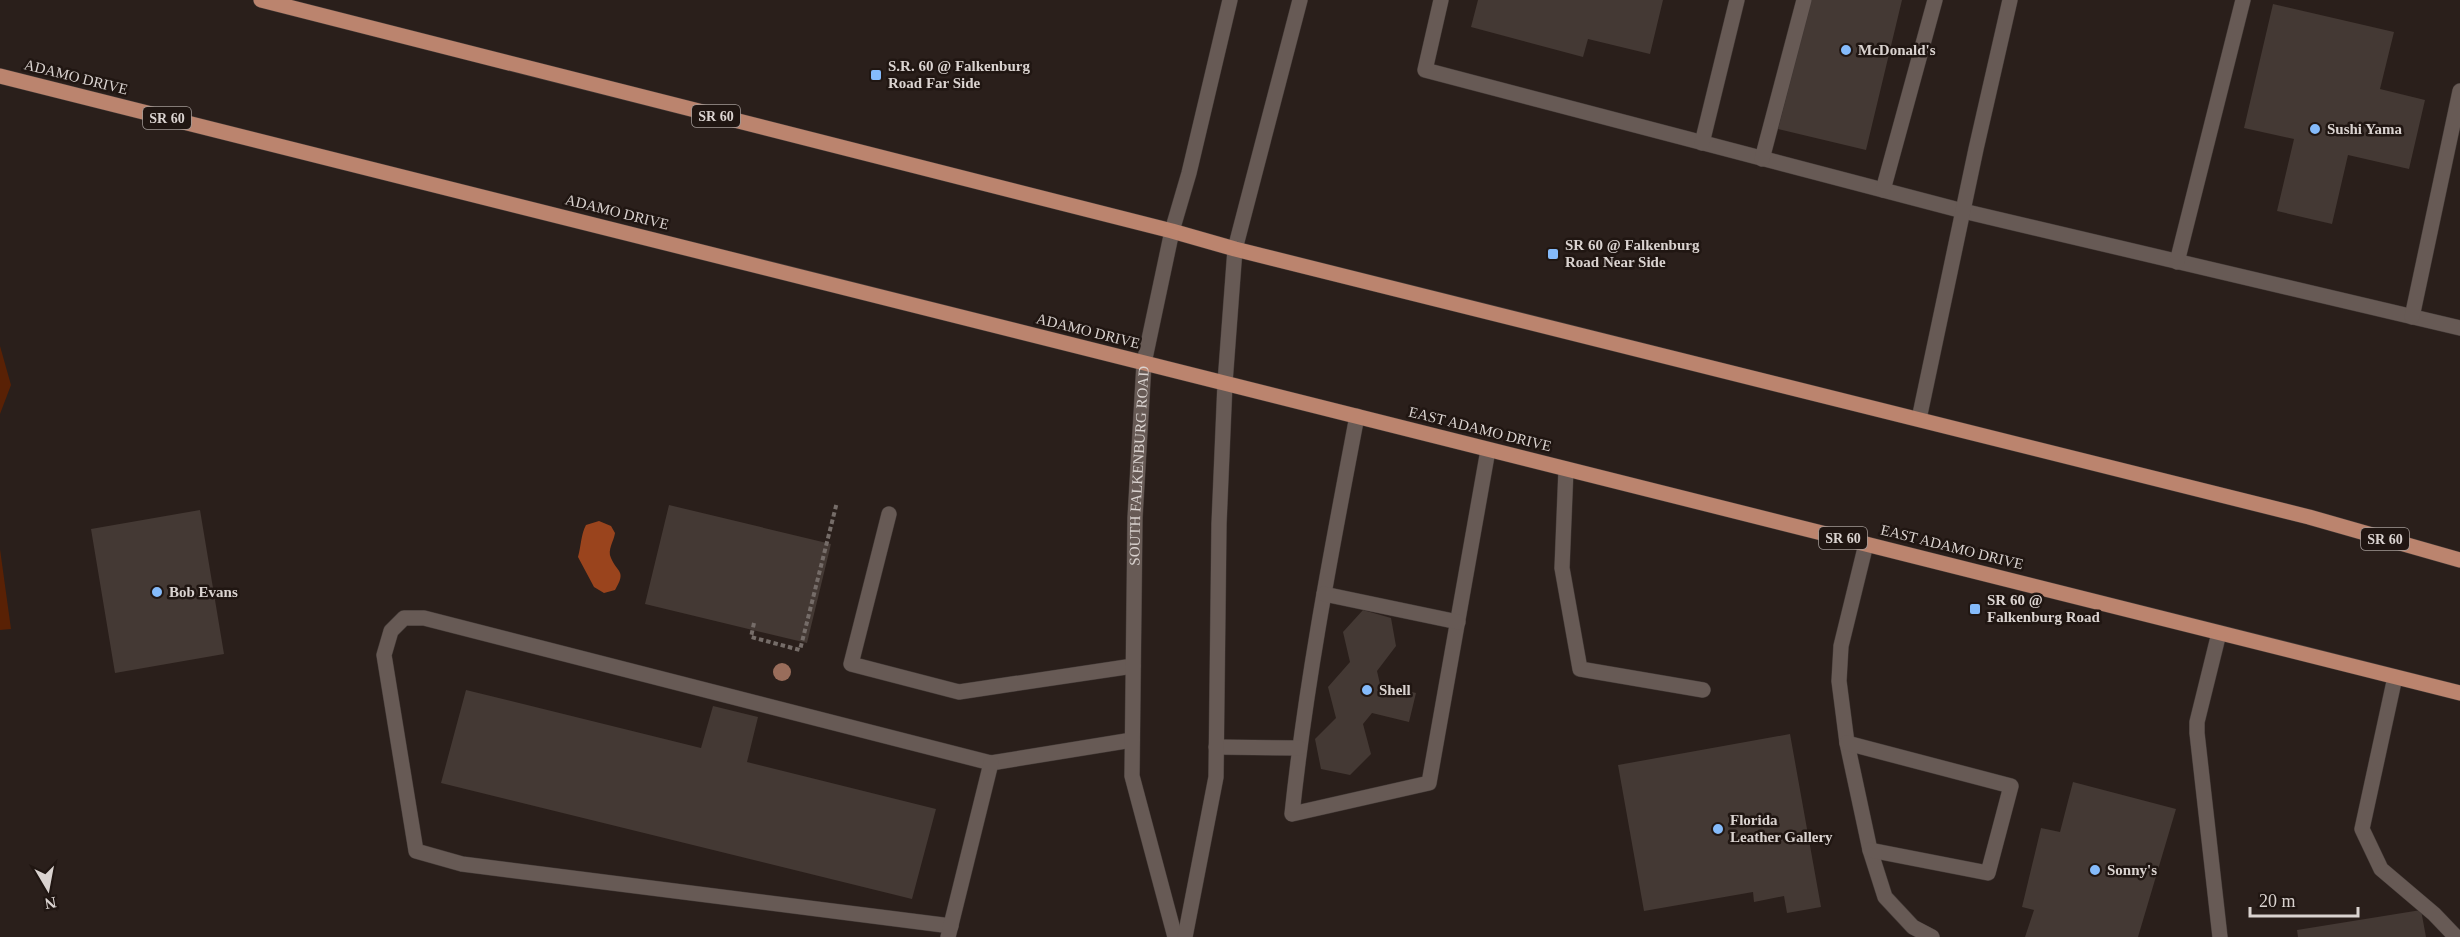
<svg xmlns="http://www.w3.org/2000/svg" width="2460" height="937" font-family="'Times New Roman',serif">
<style>
.green{fill:#592105}
.water{fill:#9a441d}
.building{fill:#443934}
.lines{fill:none;stroke-linecap:round;stroke-linejoin:round}
.minor-casing{stroke:#423936;stroke-width:16}
.major-casing{stroke:#423936;stroke-width:16}
.path{stroke:#756c68;stroke-width:4;stroke-dasharray:4.5 3;stroke-linecap:butt}
.minor{stroke:#675a55;stroke-width:15}
.major{stroke:#bb846e;stroke-width:15}
.tree{fill:#996d5b}
.poi-dot{fill:#85bbfb;stroke:#201612;stroke-width:2}
.labels{text-anchor:middle;dominant-baseline:central;stroke-width:5;stroke-linejoin:round;paint-order:stroke}
.shield{fill:#201612;stroke:#a29a97;stroke-width:1.5}
.shield-label{font-size:14px;font-weight:bold;fill:#dad3d0}
.poi-label{font-size:15px;font-weight:bold;fill:#dad3d0;stroke:#201612;text-anchor:start}
.street-label{font-size:15px;fill:#dad3d0;stroke:#201612}
</style>
<rect width="100%" height="100%" fill="#2a1f1b"/>
<path class="green" d="M0 346 11 385 0 414Z
M0 549 11 629 0 630Z"/>
<path class="water" d="M599 521 611 526 615 533C614 541 607 550 611 558 617 573 627 570 615 590L604 593 594 587 578 557C581 546 581 534 586 525Z"/>
<path class="building" d="M1478 0H1663L1650 54 1588 39 1583 57 1471 27Z
M1811 0H1902L1866 150 1778 129Z
M2273 4 2394 32 2380 89 2425 100 2409 169 2348 155 2332 224 2277 211 2294 139 2244 128Z
M669 505 831 544 807 643 645 604Z
M200 510 224 654 115 673 91 529Z
M1363 610 1391 618 1396 646 1377 671 1380 684 1416 693 1409 722 1372 713 1363 724 1371 754 1350 775 1321 769 1315 739 1336 718 1328 687 1350 662 1343 632Z
M466 690 701 748 713 706 758 717 747 762 936 809 912 899 441 783Z
M1790 734 1821 907 1787 913 1784 896 1754 902 1753 892 1644 911 1618 765Z
M2073 782 2176 809 2138 937H2025L2034 910 2022 907 2041 828 2060 832Z
M2421 910 2426 937H2298L2297 930Z"/>
<g class="lines">
<g class="minor-casing">
<g id="minor">
<path d="M1441 0 1425 70 1963 211 2460 328"/>
<path d="M1702 143 1737 0"/>
<path d="M1762 159 1804 0"/>
<path d="M1883 190 1935 0"/>
<path d="M2177 262 2243 0"/>
<path d="M2412 317 2460 91"/>
<path d="M1357 416C1332 548 1306 681 1292 814L1429 783 1488 450"/>
<path d="M1919 419 1976 149 2010 0"/>
<path d="M1566 469 1562 568 1580 669 1703 690"/>
<path d="M889 514 851 664 959 692 1133 666"/>
<path d="M1866 544 1841 646 1839 681 1847 743 1870 850 1885 897 1913 927 1932 937"/>
<path d="M1324 594 1458 622"/>
<path d="M2219 633 2197 722V733L2220 937"/>
<path d="M2395 677 2362 829 2381 869 2434 914 2456 937"/>
<path d="M1847 743 2011 786 1988 873 1870 850"/>
<path d="M1216 747 1299 748"/>
<path d="M951 926 462 864 416 851 384 655 391 631 404 618H424L991 763 1132 740"/>
<path d="M948 937 991 763"/>
<path id="s1" d="M1175 937 1132 776 1135 518 1144 363 1172 231 1189 173 1230 0"/>
<path d="M1185 937 1216 777 1219 524 1225 383 1235 249 1300 0"/>
</g>
</g>
<g class="major-casing">
<path id="major" d="M261 0 1172 231 1235 249 2309 517 2460 560
M0 76 2460 693"/>
</g>
<path class="path" d="M754 623 751 637 800 650 837 502"/>
<use href="#minor" class="minor"/>
<use href="#major" class="major"/>
</g>
<circle class="tree" cx="782" cy="672" r="9"/>
<g class="poi-dot">
<circle cx="1846" cy="50" r="6"/>
<rect x="870" y="69" width="12" height="12" rx="3"/>
<circle cx="2315" cy="129" r="6"/>
<rect x="1547" y="248" width="12" height="12" rx="3"/>
<circle cx="157" cy="592" r="6"/>
<rect x="1969" y="603" width="12" height="12" rx="3"/>
<circle cx="1367" cy="690" r="6"/>
<circle cx="1718" cy="829" r="6"/>
<circle cx="2095" cy="870" r="6"/>
</g>
<g class="labels">
<g class="shield">
<rect x="692" y="105" width="48" height="22" rx="4.5"/>
<rect x="143" y="107" width="48" height="22" rx="4.5"/>
<rect x="1819" y="527" width="48" height="22" rx="4.5"/>
<rect x="2361" y="528" width="48" height="22" rx="4.5"/>
</g>
<g class="shield-label">
<text x="716" y="116">SR 60</text>
<text x="167" y="118">SR 60</text>
<text x="1843" y="538">SR 60</text>
<text x="2385" y="539">SR 60</text>
</g>
<g class="poi-label">
<text x="1858" y="50">McDonald's</text>
<text x="888" y="66">S.R. 60 @ Falkenburg<tspan x="888" dy="17">Road Far Side</tspan></text>
<text x="2327" y="129">Sushi Yama</text>
<text x="1565" y="245">SR 60 @ Falkenburg<tspan x="1565" dy="17">Road Near Side</tspan></text>
<text x="169" y="592">Bob Evans</text>
<text x="1987" y="600">SR 60 @<tspan x="1987" dy="17">Falkenburg Road</tspan></text>
<text x="1379" y="690">Shell</text>
<text x="1730" y="820">Florida<tspan x="1730" dy="17">Leather Gallery</tspan></text>
<text x="2107" y="870">Sonny's</text>
</g>
<g class="street-label">
<text transform="translate(76 77) rotate(14)">ADAMO DRIVE</text>
<text transform="translate(617 212) rotate(14)">ADAMO DRIVE</text>
<text transform="translate(1088 331) rotate(14)">ADAMO DRIVE</text>
<text transform="translate(1480 429) rotate(14)">EAST ADAMO DRIVE</text>
<text stroke="none"><textPath href="#s1" startOffset="477">SOUTH FALKENBURG ROAD</textPath></text>
<text transform="translate(1952 547) rotate(14)">EAST ADAMO DRIVE</text>
</g>
</g>
<g transform="translate(48 889) rotate(170)" stroke="#201612" stroke-width="4.5" paint-order="stroke">
<path d="M0-4.5L10 22L0 15L-10 22Z" fill="#dad3d0"/>
<text y="-9" font-size="16" font-weight="bold" text-anchor="middle" fill="#dad3d0">N</text>
</g>
<path d="M2250 907v9h108v-9" fill="none" stroke="#dad3d0" stroke-width="3"/>
<text x="2259" y="907" font-size="18" fill="#dad3d0" stroke="#201612" stroke-width="4.5" paint-order="stroke">20 m</text>
</svg>
